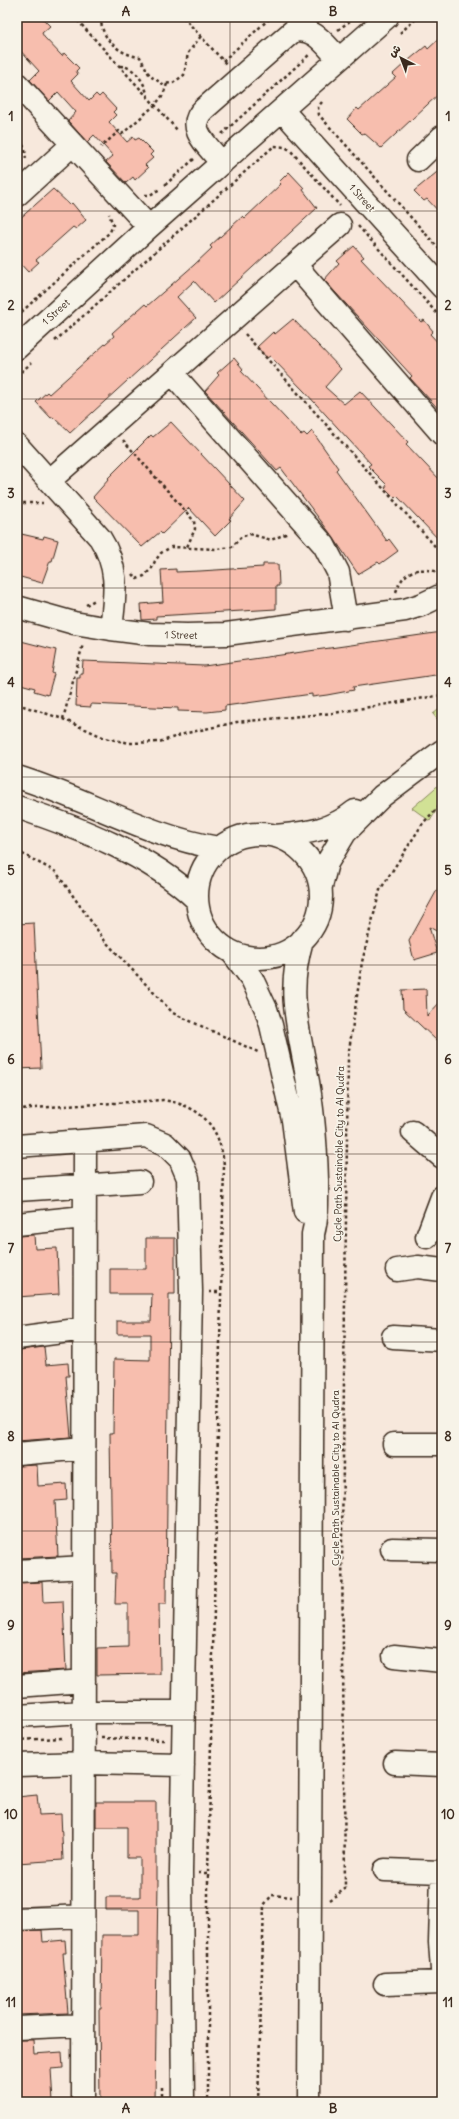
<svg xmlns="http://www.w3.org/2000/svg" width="459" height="2119" font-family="Delius,'Playpen Sans Arabic',sans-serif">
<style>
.green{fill:#d1e195;stroke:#86865a}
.building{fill:#f7beae;stroke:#3b2a1e}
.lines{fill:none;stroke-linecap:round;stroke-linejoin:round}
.minor-casing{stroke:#3b2a1e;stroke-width:25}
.path{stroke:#3b2a1e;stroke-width:2.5;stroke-dasharray:3 3;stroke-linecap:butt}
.minor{stroke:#f7f3e8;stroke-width:22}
.grid{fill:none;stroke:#3b2a1e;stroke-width:1;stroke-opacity:0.55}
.labels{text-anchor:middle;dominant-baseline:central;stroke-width:3.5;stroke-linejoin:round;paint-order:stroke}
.street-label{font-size:10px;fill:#3b2a1e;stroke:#f7f3e8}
.neatline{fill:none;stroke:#3b2a1e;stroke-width:1.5}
.grid-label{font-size:13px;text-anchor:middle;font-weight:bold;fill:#3b2a1e}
</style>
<rect width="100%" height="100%" fill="#f7e8dc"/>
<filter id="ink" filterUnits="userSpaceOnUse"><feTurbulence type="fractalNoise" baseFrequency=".025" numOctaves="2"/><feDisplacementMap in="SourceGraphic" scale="8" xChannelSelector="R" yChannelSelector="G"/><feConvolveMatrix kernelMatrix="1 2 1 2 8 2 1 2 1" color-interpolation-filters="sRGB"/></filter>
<g filter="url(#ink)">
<path class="green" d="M442 707V725L433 714Z
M442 782V801L430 821 412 808Z"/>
<path class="building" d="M17 17H41L50 26 42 33 44 37 62 56 64 53 79 68 76 71 78 74 71 81 89 101 96 94 99 97 102 94 116 109 113 112 116 115 109 122 127 142 133 137 135 140 139 138 153 152 150 155 153 158 145 165 148 168 135 180 133 177 126 183 106 162 113 156 94 135 87 142 68 121 76 112 58 92 49 101 30 80 39 71 17 47Z
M442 36V91L381 148 364 133 362 134 347 119 357 108 359 110 396 77 393 74 404 64 426 46 428 49Z
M442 168V215L427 199 424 201 414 191Z
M289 172 304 188 303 190 317 208 214 303 194 281 177 297 196 318 70 433 53 417 51 418 36 402 47 392 49 394 96 352 114 336 112 333 123 323 145 304 147 306 194 265 212 248 210 246 243 216 245 218 281 184 279 182Z
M53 189 70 205 72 203 86 220 76 229 73 227 36 260 39 262 28 272 17 260V221Z
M354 246 364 257 361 259 378 277 421 322 424 320 433 331 430 334 442 347V413L410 378 412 376 324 280 339 263 337 261Z
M293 319 341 369 325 387 344 404 360 391 408 442 406 444 442 482V543L397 496 395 498 385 488 387 485 368 466 371 464 304 391 270 356 267 358 257 347 273 332 275 334Z
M234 358 243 369 241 371 301 435 304 433 307 436 312 431 338 468 336 470 387 541 389 539 398 551 380 564 378 562 358 574 333 537 281 468 277 471 205 391 219 375 217 373Z
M171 422 245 501 229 519 231 520 215 536 189 508 162 534 160 532 142 547 93 497 109 479 108 478 151 435 153 437Z
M17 533 43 539 44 536 58 540 52 561H50L42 583 17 576Z
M263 564H278L279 586H276V609L156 616V619L142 620 141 604 163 602 161 570 176 569V572L200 571 263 567Z
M442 632V674L353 687 354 690 327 695 312 697V694L225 706V710L207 712 178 711V708L153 707 91 704V707L76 706 77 678H80V673H82L83 661 204 666Z
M17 640 56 650 52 673 54 674 48 695 34 691 35 688 17 683Z
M442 881V934L429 927 437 953 414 960 409 941Z
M34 923 41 1068 17 1069V924Z
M426 989 427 1016 442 1000V1034L436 1040 403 1009 402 990Z
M34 1235 35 1249 57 1248 59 1294 17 1297V1236Z
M146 1238H175V1294H169L166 1604H159L160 1674 97 1675V1648L128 1647V1604H115L116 1573H112L110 1433H113L114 1359 150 1360V1334H117V1321H151L152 1294H110V1269H146Z
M44 1347 46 1365 68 1363 69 1376H66L71 1437 17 1441V1371H21L20 1350Z
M37 1465 38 1486 66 1484 67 1500 55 1501 58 1556 18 1558 17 1466Z
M42 1582 43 1602 63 1601 66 1670 17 1673V1583Z
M37 1795 39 1815 61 1814 63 1860 17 1863V1797Z
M96 1802H156V1880H158L155 2102H100L99 2009H101L102 1935H139V1910H106V1897H140V1858H127V1827H96Z
M42 1930 43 1942 65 1940 66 1953H63L68 2013 17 2015V1931Z
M17 2040H33L34 2054 62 2052 63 2068 51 2069 53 2102H17Z"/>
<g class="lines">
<g class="minor-casing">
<path id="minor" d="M17 84 149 227
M282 110 442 287
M418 160 442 137
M222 163C209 147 184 128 204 109L293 31C314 26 325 45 339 59
M17 195 72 145
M295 265 442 434
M17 348 149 227 387 17
M172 373 324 545 338 572 346 619
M17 445 100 538C120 569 115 594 111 629
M49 481 340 225
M17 607 74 623 111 629 150 634 187 635 226 634 405 610 421 605 442 595
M17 777C86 798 148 837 219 848
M17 807C79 828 149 854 197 900
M197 896a62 62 0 1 1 124 0a62 62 0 1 1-124 0Z
M275 836C305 833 331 831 355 811
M321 886 327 863 345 833 382 796 442 751
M302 940C287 992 297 1020 306 1071 313 1107 316 1143 317 1180 317 1198 318 1216 313 1234L309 2102
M232 952 252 979 266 1009 271 1025 293 1120 305 1212
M413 1132 442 1157
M17 1146 146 1136 165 1144 180 1159 188 1178 191 1291 181 1872 183 2102
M17 1190 140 1182
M17 1224 84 1217
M427 1237 442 1197
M397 1270 418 1267 442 1270
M393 1337 442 1340
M17 1338 84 1329
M394 1444H442
M17 1454 84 1448
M392 1549 442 1550
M17 1571 84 1567
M394 1656 442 1661
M17 1686 84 1681
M17 1716 84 1712H184
M395 1763 442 1765
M17 1765 83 1763 183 1765
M385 1870 442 1872
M442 1874 440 1942 442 1970
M17 1919 83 1916
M385 1984 442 1982
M17 2028 83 2025
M83 2102 85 1142"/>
</g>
<path class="path" d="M90 17 78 21 155 105 122 134 119 131 101 147
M101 17C100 39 120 55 140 57L150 76 163 84 173 83 184 75 188 53 201 36
M183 17 227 65
M344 17 349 22
M338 30 355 17
M400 33 418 17
M223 61 271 17
M120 66C135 66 145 83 148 97
M167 84 163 95 155 105 178 131
M322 102 318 107 319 115 442 252
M17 134 25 149 26 161
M222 134 310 54
M165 185 194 159
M145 195H150L160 189
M358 226 442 319
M17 316 110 232 113 225 109 214
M245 334 442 554
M55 341 274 146 285 147 290 150 340 206
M17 376 31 363
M123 440 194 521 195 529 187 547
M17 503H43
M133 574 137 579 144 576 152 568 155 561 161 553 171 547 217 549 232 547 241 537 250 534 271 540 288 533
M396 592C404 567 421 567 442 573
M86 605 95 600
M17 704 63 719 105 738 130 743 159 742 187 733 237 722 334 713 442 695
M63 719 83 644
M17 851 56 872 105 941 173 1013 258 1052
M17 1109 163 1100C202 1106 220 1127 224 1165L208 1873V2102
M209 1292H220
M101 1738 164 1740
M17 1740 64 1738
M198 1873H208
M329 1900 345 1889 342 1540 348 1057 362 962 380 890 423 823 442 803
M162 2102V2086
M258 2102 264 1905 272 1895 292 1897"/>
<use href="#minor" class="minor"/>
</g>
</g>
<path class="grid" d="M230 17V2102M17 211H442M17 399H442M17 588H442M17 777H442M17 965H442M17 1154H442M17 1342H442M17 1531H442M17 1720H442M17 1908H442"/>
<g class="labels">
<g class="street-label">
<text transform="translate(362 198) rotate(48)">1 Street</text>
<text transform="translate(56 312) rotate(-42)">1 Street</text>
<text transform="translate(181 635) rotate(1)">1 Street</text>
<text transform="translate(339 1154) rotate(-89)">Cycle Path Sustainable City to Al Qudra</text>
<text transform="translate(335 1478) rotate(-90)">Cycle Path Sustainable City to Al Qudra</text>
</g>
</g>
<rect width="459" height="2119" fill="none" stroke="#f7f3e8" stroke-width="44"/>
<g transform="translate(401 58) rotate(318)" stroke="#f7f3e8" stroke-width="3" paint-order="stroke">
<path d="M0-3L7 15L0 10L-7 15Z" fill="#3b2a1e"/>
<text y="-6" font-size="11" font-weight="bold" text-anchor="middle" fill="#3b2a1e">ش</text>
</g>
<rect x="22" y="22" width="415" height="2075" class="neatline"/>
<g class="grid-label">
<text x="126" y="16">A</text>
<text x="333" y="16">B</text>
<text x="11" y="121">1</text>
<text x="448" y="121">1</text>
<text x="11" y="310">2</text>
<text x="448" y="310">2</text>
<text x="11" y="498">3</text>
<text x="448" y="498">3</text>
<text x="11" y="687">4</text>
<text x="448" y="687">4</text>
<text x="11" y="875">5</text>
<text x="448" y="875">5</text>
<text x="11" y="1064">6</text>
<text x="448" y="1064">6</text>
<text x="11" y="1253">7</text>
<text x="448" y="1253">7</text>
<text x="11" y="1441">8</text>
<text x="448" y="1441">8</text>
<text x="11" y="1630">9</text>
<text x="448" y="1630">9</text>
<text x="11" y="1819">10</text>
<text x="448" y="1819">10</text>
<text x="11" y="2007">11</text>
<text x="448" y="2007">11</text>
<text x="126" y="2113">A</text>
<text x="333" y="2113">B</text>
</g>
</svg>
